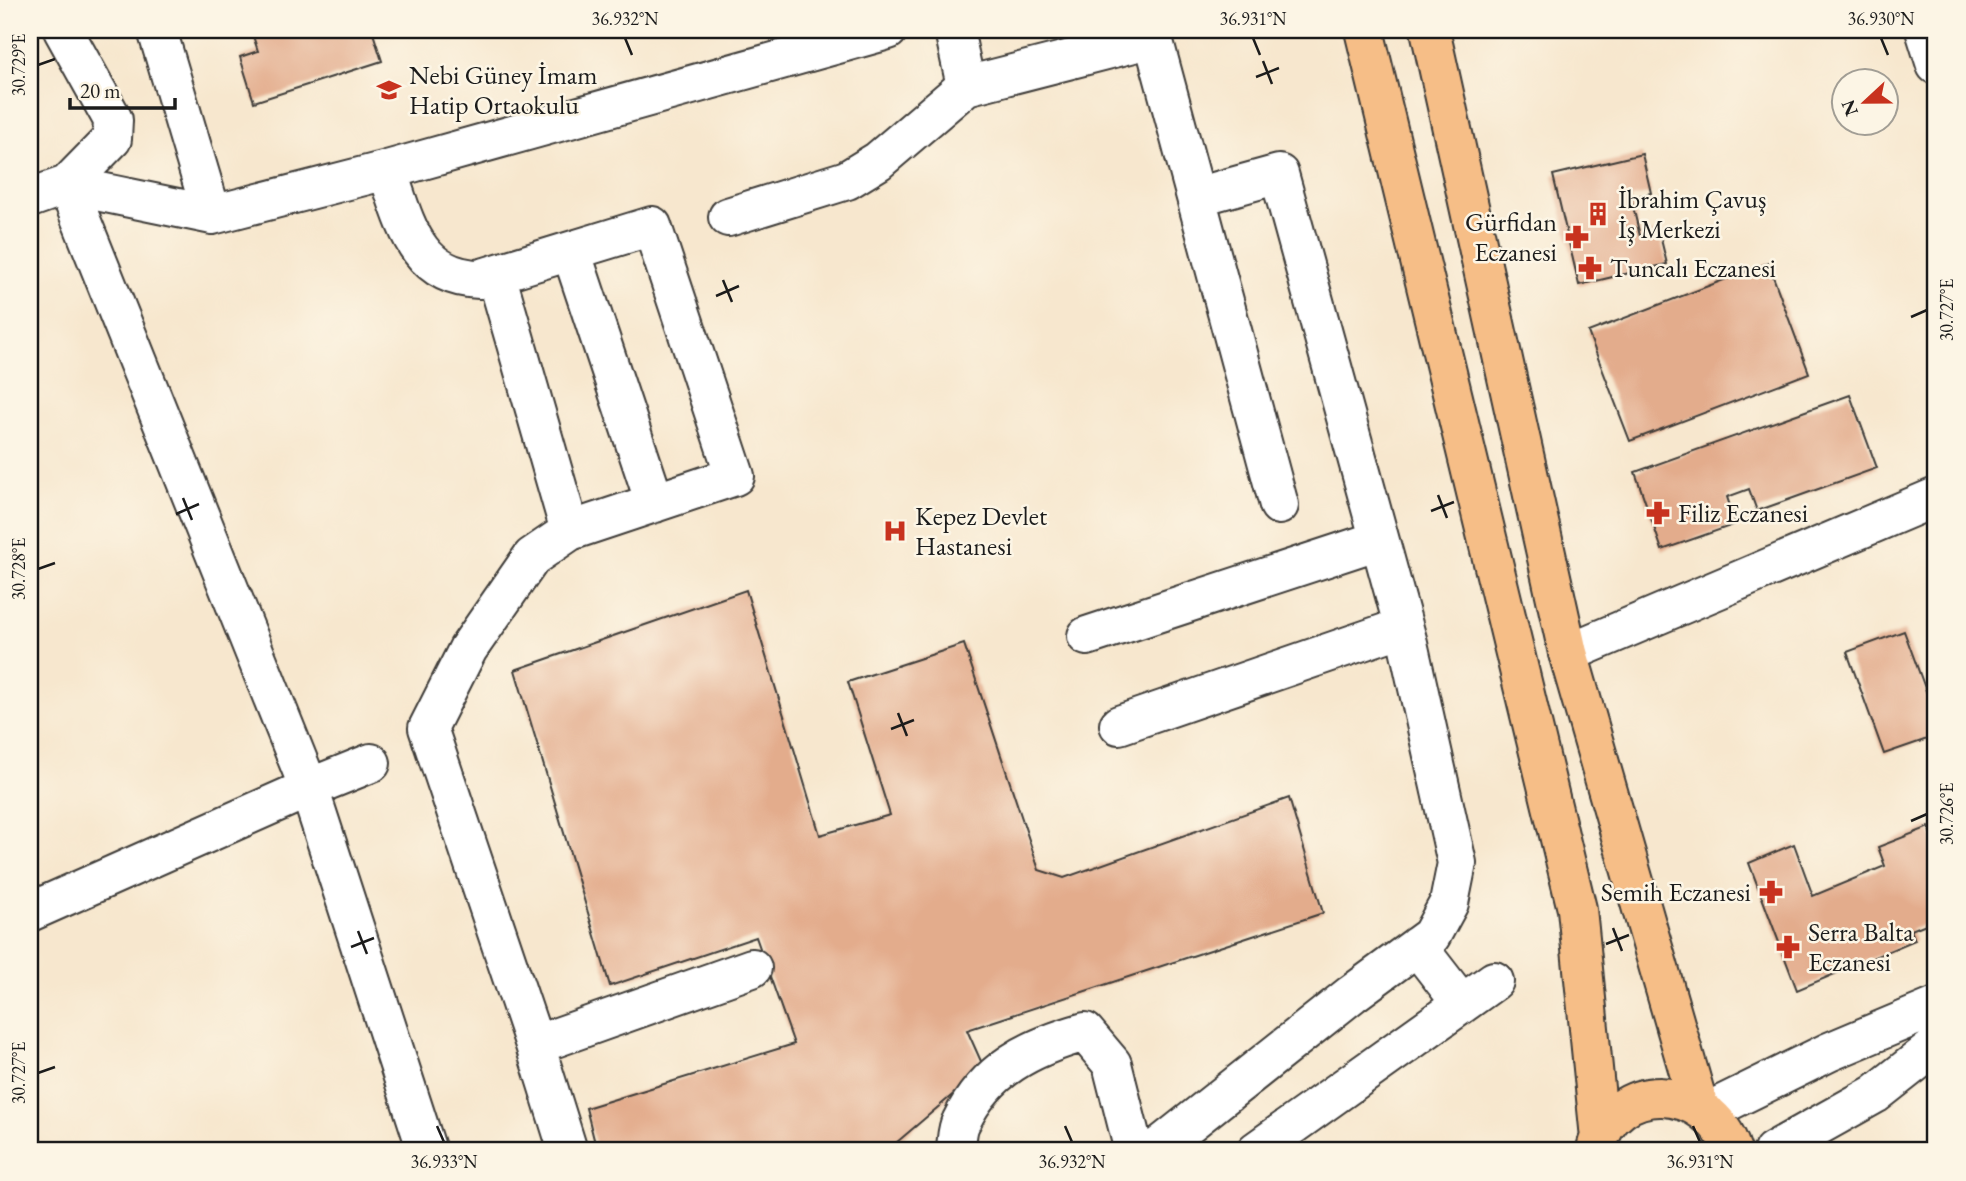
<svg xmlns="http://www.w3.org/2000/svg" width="1966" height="1181" font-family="'EB Garamond',serif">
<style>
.building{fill:#e3ac8c}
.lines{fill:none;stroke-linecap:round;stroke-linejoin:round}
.minor-casing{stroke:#3d3a37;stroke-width:42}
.major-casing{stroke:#3d3a37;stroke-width:42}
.minor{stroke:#fff;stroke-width:38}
.major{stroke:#f6be87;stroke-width:38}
.ticks{fill:none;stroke:#1c1c1c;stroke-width:2.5}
.labels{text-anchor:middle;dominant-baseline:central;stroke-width:5;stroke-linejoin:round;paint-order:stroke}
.poi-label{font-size:26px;fill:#1c1c1c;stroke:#fcf5e5;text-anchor:start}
.neatline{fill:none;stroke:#1c1c1c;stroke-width:2.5}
.ticks-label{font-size:18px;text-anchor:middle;fill:#1c1c1c}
</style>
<rect width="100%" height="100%" fill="#fcf5e5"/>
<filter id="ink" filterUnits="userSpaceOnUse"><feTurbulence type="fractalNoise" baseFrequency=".0143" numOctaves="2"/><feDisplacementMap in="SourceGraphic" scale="14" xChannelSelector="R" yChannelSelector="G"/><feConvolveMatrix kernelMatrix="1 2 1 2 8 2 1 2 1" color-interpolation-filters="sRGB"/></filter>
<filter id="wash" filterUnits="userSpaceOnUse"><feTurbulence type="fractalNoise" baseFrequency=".00686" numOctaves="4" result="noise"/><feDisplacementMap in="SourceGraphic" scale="28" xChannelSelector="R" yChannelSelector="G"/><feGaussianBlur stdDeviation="1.57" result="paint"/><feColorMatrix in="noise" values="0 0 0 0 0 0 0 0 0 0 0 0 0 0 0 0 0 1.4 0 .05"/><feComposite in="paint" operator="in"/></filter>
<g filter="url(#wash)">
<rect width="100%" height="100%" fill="#f7e7ce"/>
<g id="blocks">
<path class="building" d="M251 30H372L382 61 254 102 240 57 258 51Z
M1642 154 1651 193 1631 198 1640 236 1659 231 1667 264 1579 285 1553 175Z
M1768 263 1809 373 1630 441 1588 332Z
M1850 395 1877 468 1757 511 1749 489 1727 497 1736 524 1662 550 1635 472Z
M746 590 820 835 890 815 848 682 964 644 1039 870 1064 878 1289 798 1323 913 967 1030 984 1068 890 1148 891 1151H597L586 1108 794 1044 756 937 610 986 515 670Z
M1904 631 1936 718V736L1884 754 1847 652Z
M1929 827 1936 846V920L1911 930 1915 940 1797 990 1749 863 1794 844 1813 896 1885 866 1878 847Z"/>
</g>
</g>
<g filter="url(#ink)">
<use href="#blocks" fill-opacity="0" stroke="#3d3a37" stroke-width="2"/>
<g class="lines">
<g class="minor-casing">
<path id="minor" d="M63 30 113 120 112 139 67 185 309 788 427 1151
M157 30 212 215
M954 30 966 86 1153 38 1279 505
M1925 30 1936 65
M387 170C405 221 415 277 479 279L652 226 735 476 570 531
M30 198 67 185 212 215 387 170 888 30
M728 217 847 180 878 161 966 86
M571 251 655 503
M496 274 570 531 532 557 468 649 428 728 535 1045 568 1151
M1087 636 1379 540
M1568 653 1936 497
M1119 725 1403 627
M30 912 309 788 371 763
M1417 946 1462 1004
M535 1045 752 968
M1707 1112 1829 1052 1936 1007
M958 1151 956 1148C957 1140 957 1129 961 1122 986 1069 1031 1047 1085 1032L1112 1064 1134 1151
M1154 1151 1352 994 1431 936 1449 903 1457 863 1408 643 1279 174 1196 197
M1256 1151 1494 981
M1773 1151 1875 1094 1936 1046"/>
</g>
<g class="major-casing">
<path id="major" d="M1364 30 1577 909 1600 1138
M1430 30 1568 653 1699 1107
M1596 1149C1613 1078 1709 1081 1732 1151"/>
</g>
<use href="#minor" class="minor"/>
<use href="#major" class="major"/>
</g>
</g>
<path class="ticks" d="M625 38 632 55M1253 38 1260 55M1881 38 1888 55M1263 61 1272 84M38 65 55 59M1256 77 1279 68M723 280 732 302M716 296 739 286M1911 317 1927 310M1438 495 1447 518M183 498 192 520M1431 511 1454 502M176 514 199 504M38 569 55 563M898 713 907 736M891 729 914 720M1911 821 1927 814M1613 928 1622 951M358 931 367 954M1606 944 1629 935M351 947 374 938M38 1073 55 1067M437 1126 444 1142M1065 1126 1072 1142M1693 1126 1700 1142"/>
<defs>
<g id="school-bare" transform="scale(1.89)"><path d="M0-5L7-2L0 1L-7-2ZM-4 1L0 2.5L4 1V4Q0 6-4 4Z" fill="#c8321e" stroke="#fcf5e5" stroke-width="2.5" paint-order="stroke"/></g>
<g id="building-bare" transform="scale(1.89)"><path d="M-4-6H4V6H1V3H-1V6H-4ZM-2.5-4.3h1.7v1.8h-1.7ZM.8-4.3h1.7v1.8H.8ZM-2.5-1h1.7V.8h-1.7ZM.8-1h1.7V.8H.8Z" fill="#c8321e" stroke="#fcf5e5" stroke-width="2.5" paint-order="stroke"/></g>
<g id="pharmacy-bare" transform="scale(1.89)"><path d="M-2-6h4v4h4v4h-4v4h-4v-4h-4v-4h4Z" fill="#c8321e" stroke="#fcf5e5" stroke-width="2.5" paint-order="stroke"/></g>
<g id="hospital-bare" transform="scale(1.89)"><path d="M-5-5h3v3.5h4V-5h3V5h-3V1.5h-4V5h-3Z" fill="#c8321e" stroke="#fcf5e5" stroke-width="2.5" paint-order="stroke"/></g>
</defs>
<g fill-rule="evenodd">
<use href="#school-bare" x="389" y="90"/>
<use href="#building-bare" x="1598" y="214"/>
<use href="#pharmacy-bare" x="1577" y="237"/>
<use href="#pharmacy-bare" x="1590" y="268"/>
<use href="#pharmacy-bare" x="1658" y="513"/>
<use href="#hospital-bare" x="895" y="531"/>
<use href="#pharmacy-bare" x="1771" y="892"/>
<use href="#pharmacy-bare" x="1788" y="947"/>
</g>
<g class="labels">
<g class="poi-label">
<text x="409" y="75">Nebi Güney İmam<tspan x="409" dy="30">Hatip Ortaokulu</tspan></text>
<text x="1618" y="199">İbrahim Çavuş<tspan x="1618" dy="30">İş Merkezi</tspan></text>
<text x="1557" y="222" text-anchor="end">Gürfidan<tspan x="1557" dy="30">Eczanesi</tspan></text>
<text x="1610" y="268">Tuncalı Eczanesi</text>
<text x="1678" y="513">Filiz Eczanesi</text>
<text x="915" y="516">Kepez Devlet<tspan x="915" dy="30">Hastanesi</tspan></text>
<text x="1751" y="892" text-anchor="end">Semih Eczanesi</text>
<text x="1808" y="932">Serra Balta<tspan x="1808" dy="30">Eczanesi</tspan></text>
</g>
</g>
<rect width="1966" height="1181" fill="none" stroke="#fcf5e5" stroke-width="77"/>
<g transform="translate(1865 102) rotate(248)"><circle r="33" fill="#fcf5e5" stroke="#a29e95" stroke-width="2"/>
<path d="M0-5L12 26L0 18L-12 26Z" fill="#c8321e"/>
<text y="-10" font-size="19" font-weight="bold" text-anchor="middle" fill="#1c1c1c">N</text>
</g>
<path d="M70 98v10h105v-10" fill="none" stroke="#1c1c1c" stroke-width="3.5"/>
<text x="80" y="98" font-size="21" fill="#1c1c1c" stroke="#fcf5e5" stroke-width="5" paint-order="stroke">20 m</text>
<rect x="38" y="38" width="1889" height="1104" class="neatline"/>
<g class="ticks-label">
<text x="625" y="25">36.932°N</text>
<text x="1253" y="25">36.931°N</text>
<text x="1881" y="25">36.930°N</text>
<text transform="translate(19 65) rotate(-90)" y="6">30.729°E</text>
<text transform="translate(1947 310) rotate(-90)" y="6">30.727°E</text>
<text transform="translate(19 569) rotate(-90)" y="6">30.728°E</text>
<text transform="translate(1947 814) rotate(-90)" y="6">30.726°E</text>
<text transform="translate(19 1073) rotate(-90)" y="6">30.727°E</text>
<text x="444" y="1168">36.933°N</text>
<text x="1072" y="1168">36.932°N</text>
<text x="1700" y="1168">36.931°N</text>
</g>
</svg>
